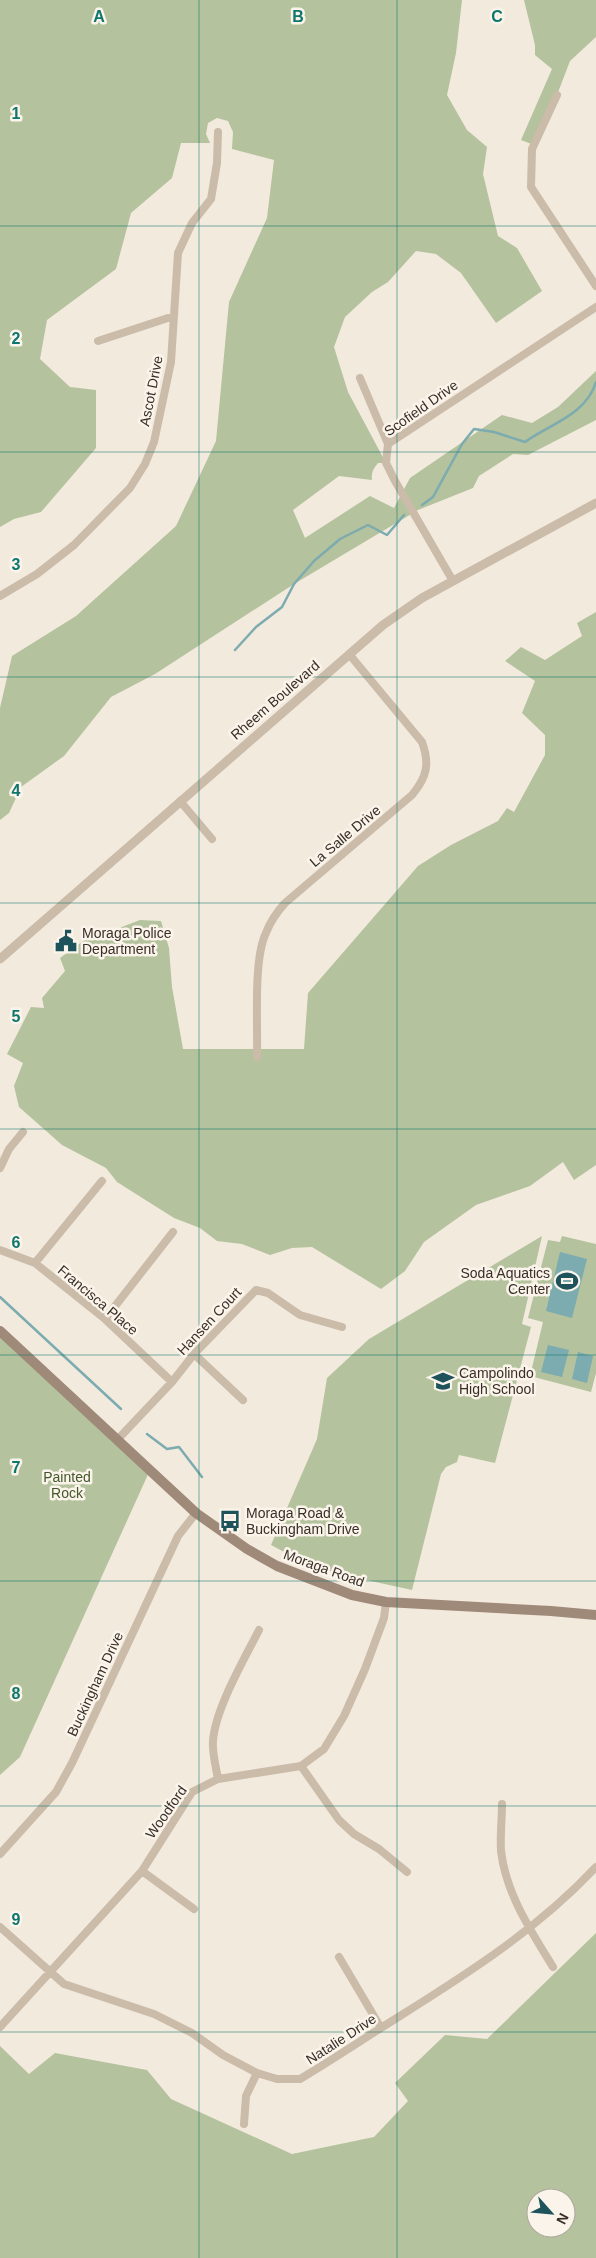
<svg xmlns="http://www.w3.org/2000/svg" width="596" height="2258" font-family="Helvetica,sans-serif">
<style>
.green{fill:#b4c29d;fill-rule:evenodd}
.water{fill:#7cabb0}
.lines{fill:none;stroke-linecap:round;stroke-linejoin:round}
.stream{stroke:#7cabb0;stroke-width:2.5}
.minor{stroke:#cbbba9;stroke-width:8}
.tertiary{stroke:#cbbba9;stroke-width:9}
.secondary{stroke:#9f8a7a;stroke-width:10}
.grid{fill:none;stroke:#0f766e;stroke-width:1;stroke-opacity:0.55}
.labels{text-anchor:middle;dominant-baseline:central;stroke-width:5;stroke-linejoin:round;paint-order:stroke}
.street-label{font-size:14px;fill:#382f29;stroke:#faf4ea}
.poi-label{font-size:14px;fill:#382f29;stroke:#faf4ea;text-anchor:start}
.park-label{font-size:14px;fill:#45572d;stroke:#faf4ea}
.grid-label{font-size:16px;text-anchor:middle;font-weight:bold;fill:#0f766e;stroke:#faf4ea;stroke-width:5;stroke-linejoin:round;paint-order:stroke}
</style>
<rect width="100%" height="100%" fill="#f3eade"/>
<path class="green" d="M0 0H462L456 53 447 95 467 130 487 147 483 174 498 236 517 248 542 291 496 323 461 273 436 254 416 251 388 282 372 292 345 317 334 347 348 392 386 463H378C373 469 371 473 372 480L339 476 293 510 305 538 370 496 394 508 410 478 502 415 532 423 558 407 596 371V420L528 455 513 454 479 476 473 488 418 510 294 584 155 674 111 697 64 756 21 787 9 813 0 820V708L12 656 76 616 176 526 216 441 229 302 267 218 274 160 232 149 233 132 228 121 217 118 208 123 206 134 210 143H181L172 178 131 213 116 269 47 320 40 359 70 387 96 390V448L41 512 14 519 0 527Z
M524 0H596V37L570 61 557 95 534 145 521 140 552 69 535 55V45Z
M596 612V1165L574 1180 563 1162 530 1186 476 1205 424 1242 405 1271 381 1289 312 1247 292 1248 270 1255 242 1244 217 1241 200 1228 174 1218 117 1182 106 1168 62 1145 19 1107 14 1086 23 1063 7 1054 31 1007 44 1008 42 998 65 971 60 958 98 930H114L140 920 161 921 169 948 172 987 183 1049H304L308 993 418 866 451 845 498 821 507 808 514 812 545 755V735L522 713 535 681 505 661 521 647 545 660 582 636 577 623Z
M542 1236 522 1324 531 1327 495 1463 459 1455 457 1462 446 1467 441 1474 412 1590 339 1574 303 1562 271 1545 317 1439 327 1378 369 1339Z
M562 1236 596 1244V1373L591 1392 530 1376 543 1322 528 1318 548 1240 560 1242Z
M0 1332 150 1470 20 1757 0 1775Z
M596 1933V2258H0V2046L29 2074 55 2053 147 2070 171 2099 292 2154 374 2137 408 2101 395 2083 445 2035 487 2039ZM536 2198H566V2228H536Z"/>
<path class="water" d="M560 1252 587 1259 572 1318 546 1311Z
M548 1345 569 1350 562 1377 541 1372Z
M578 1352 593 1356 587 1383 572 1379Z"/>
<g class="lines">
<path class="stream" d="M422 505 433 497 462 444 474 429 494 432 525 442C550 424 586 415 596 382
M235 650 256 627 282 607 294 584 314 561 340 539 368 525 387 535 404 515
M0 1297 121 1409
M147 1434 167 1449 179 1447 202 1477"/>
<path class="minor" d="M557 95 532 149 531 187 596 286
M98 341 174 316
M360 378 388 444 386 463 395 481 453 581
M388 444 596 307
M0 596 37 574 74 545 130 488 145 464 154 442 171 362 178 253 192 223 211 199 217 163 218 132
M180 801 212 839
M257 1057C258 1026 253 959 266 933 270 922 277 912 285 903L412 795C427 777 430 764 422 742L349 654
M0 1168 9 1149 23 1132
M0 1250 35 1263 105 1319 172 1382
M35 1263 102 1181
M105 1319 173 1232
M194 1354 243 1400
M118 1439 172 1382 194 1354 256 1290 268 1293 300 1315 342 1327
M301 1766 339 1820 354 1834 379 1849 407 1872
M218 1779C216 1767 212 1753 213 1741 215 1709 245 1658 259 1630
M502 1804C502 1819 500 1835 501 1851 506 1894 531 1931 553 1967
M0 1854 56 1792 72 1763 178 1536 196 1513
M142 1871 194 1909
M0 1927 64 1984 154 2014 192 2033 223 2055 257 2073 277 2079H300C334 2059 366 2037 400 2016 470 1972 539 1928 596 1867
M339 1957 381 2028
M0 2027 142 1871 192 1792 218 1779 301 1766 324 1749 344 1716 365 1669 384 1618 386 1602
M244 2124 246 2096 257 2073"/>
<path class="tertiary" d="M0 959 383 625 422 598 596 503"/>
<path class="secondary" d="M0 1331 196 1513 247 1549 277 1566 352 1595 386 1602 551 1611 596 1615"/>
</g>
<path class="grid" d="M199 0V2258M397 0V2258M0 226H596M0 452H596M0 677H596M0 903H596M0 1129H596M0 1355H596M0 1581H596M0 1806H596M0 2032H596"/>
<defs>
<g id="civic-bare" transform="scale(1.725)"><path d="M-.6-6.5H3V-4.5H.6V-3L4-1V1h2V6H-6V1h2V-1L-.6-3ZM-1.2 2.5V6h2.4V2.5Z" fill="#1e535b" stroke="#faf4ea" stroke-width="2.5" paint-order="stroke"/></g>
<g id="stadium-bare" transform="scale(1.725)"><path d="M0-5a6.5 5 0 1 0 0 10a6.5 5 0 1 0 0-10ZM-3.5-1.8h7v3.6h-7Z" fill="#1e535b" stroke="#faf4ea" stroke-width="2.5" paint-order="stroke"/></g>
<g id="school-bare" transform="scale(1.725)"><path d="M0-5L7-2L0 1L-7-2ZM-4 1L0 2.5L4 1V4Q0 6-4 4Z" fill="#1e535b" stroke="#faf4ea" stroke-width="2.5" paint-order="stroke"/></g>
<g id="bus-bare" transform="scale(1.725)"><path d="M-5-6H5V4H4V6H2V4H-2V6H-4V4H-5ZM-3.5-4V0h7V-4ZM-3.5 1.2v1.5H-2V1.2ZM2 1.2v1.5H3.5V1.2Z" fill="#1e535b" stroke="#faf4ea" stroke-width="2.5" paint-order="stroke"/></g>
</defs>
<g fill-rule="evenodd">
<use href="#civic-bare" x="66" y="941"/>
<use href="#stadium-bare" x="567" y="1281"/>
<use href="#school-bare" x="443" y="1381"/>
<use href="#bus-bare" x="230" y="1521"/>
</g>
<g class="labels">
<g class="street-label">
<text transform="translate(151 391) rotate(-79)">Ascot Drive</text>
<text transform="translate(421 408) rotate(-35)">Scofield Drive</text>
<text transform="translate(275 700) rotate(-41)">Rheem Boulevard</text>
<text transform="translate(345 836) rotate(-40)">La Salle Drive</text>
<text transform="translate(98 1300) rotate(40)">Francisca Place</text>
<text transform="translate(209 1321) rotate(-47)">Hansen Court</text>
<text transform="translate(324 1568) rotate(20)">Moraga Road</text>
<text transform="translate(95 1684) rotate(-65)">Buckingham Drive</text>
<text transform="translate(166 1812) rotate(-55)">Woodford</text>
<text transform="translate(341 2039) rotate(-33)">Natalie Drive</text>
</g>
<g class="poi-label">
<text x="82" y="933">Moraga Police<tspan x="82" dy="16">Department</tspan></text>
<text x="550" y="1273" text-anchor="end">Soda Aquatics<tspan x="550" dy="16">Center</tspan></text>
<text x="459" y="1373">Campolindo<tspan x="459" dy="16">High School</tspan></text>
<text x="246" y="1513">Moraga Road &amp;<tspan x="246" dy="16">Buckingham Drive</tspan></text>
</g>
<g class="park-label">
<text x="67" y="1477">Painted<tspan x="67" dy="16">Rock</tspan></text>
</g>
</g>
<g class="grid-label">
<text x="99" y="22">A</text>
<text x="298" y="22">B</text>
<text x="497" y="22">C</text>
<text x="16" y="119">1</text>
<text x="16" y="344">2</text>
<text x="16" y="570">3</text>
<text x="16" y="796">4</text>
<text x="16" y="1022">5</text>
<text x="16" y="1248">6</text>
<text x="16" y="1473">7</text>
<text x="16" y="1699">8</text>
<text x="16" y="1925">9</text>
</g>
<g transform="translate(551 2213) rotate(117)"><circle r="24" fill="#faf4ea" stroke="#aca59d"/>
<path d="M0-4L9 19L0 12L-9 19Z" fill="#1e535b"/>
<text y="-8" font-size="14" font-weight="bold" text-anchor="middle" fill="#382f29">N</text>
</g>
</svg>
